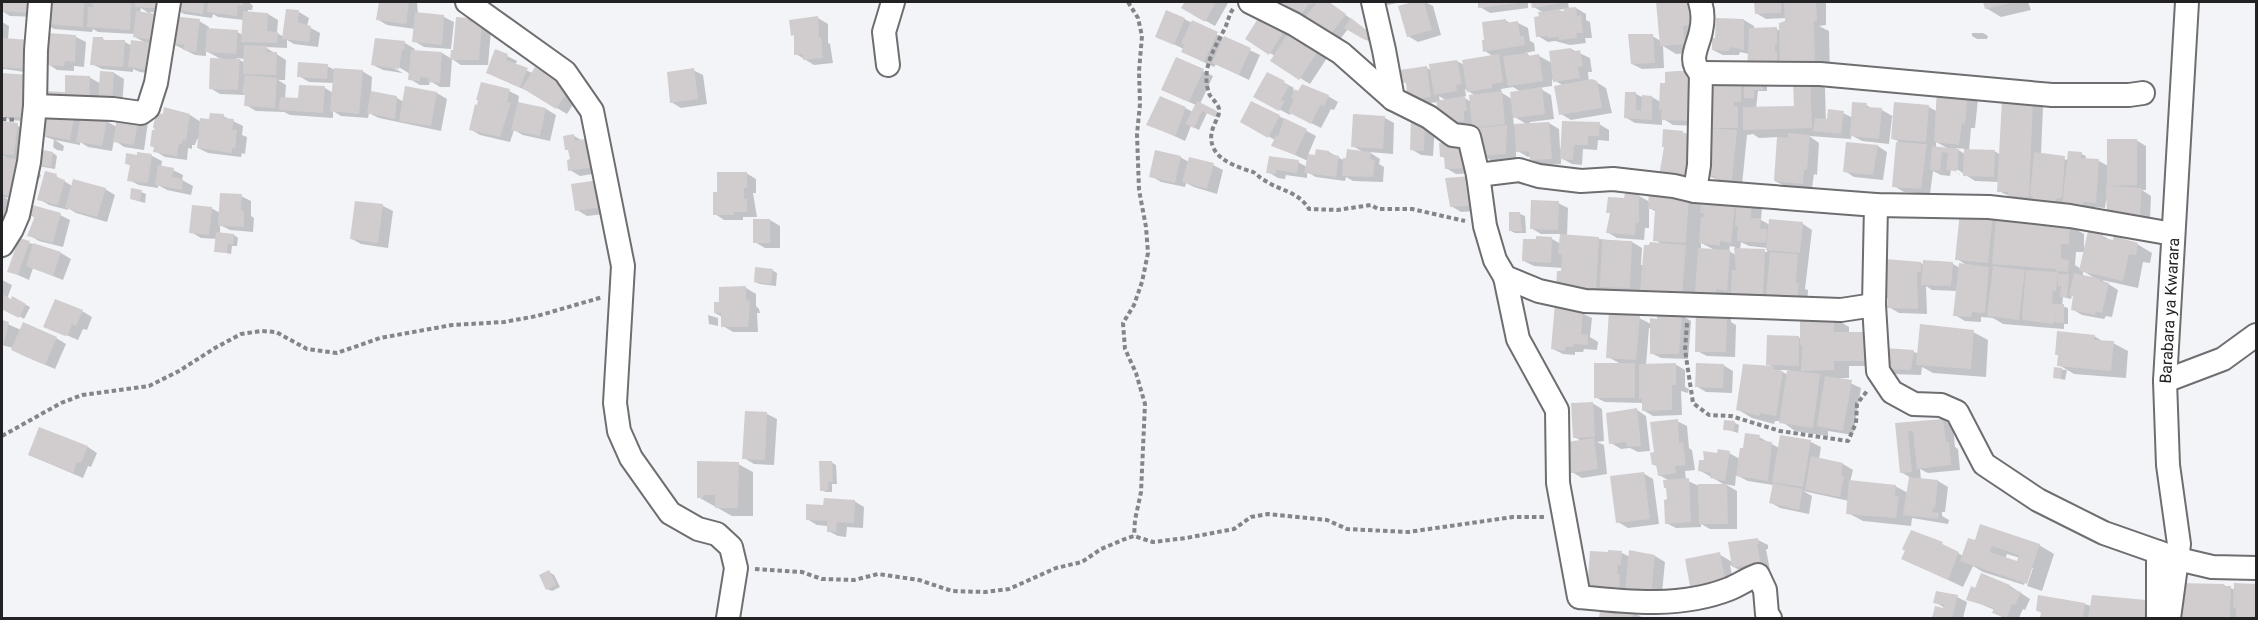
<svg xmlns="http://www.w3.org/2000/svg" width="2258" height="620" font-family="Roboto,sans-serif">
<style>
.shadow{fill:#0003;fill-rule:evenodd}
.building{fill:#d1cdcf;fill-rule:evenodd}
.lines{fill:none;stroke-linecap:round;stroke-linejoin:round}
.street-casing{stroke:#6e6e71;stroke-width:26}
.path{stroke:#848588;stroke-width:4;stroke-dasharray:4.5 3;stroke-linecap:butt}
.street{stroke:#fff;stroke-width:22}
.labels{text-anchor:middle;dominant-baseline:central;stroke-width:4.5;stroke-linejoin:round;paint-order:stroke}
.street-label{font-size:16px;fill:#222224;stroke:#fff}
</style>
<rect width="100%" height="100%" fill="#f3f4f8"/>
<path class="shadow" d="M2 2H40L38 17 10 16 2 11Z
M44 2H91L94 4V2H249L253 6 252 10H248V13L268 14 278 20 277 33 284 37 299 12 309 18 307 26 320 33 318 47 294 44 287 40V48L265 47 286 60 285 80H278L286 85 285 99 299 100 325 88 333 93 334 83 309 82 299 76 327 66 335 70 362 71 372 77 371 93 397 98 404 102 437 93 447 99 441 131 379 118 369 113 368 118 341 116 333 111V118L290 115 284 112 256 111 246 105V95L220 94 210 88 221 59 206 51V56L195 55 171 43 166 75 140 72 133 69V72L102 69 92 64 103 39 108 42H125L132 46 146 43 135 37V34L98 32 93 29 92 32 54 29 44 23ZM141 8 150 14V12L175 14 176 9 184 14 212 18 213 14 218 17 244 20 243 35 237 32 209 30V27L199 21 140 13ZM236 58 245 59V63Z
M380 2H417L418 14 444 17 454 22 451 49 424 47 414 41 415 29 387 25 377 19Z
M1187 2H1225L1228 3 1215 26 1183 8Z
M1283 2H1328L1374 36 1370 42 1348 29 1338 42Z
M1382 2H1401L1388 5Z
M1418 2H1425L1433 6 1441 35 1418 42 1408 36 1399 7Z
M1479 2H1528V8L1490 13 1480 7Z
M1533 2H1568L1569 9 1576 8 1586 14V20L1590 22 1592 38H1585L1586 43 1570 45 1555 41 1548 42 1538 36 1541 18 1544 13 1534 7ZM1565 9V12L1557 10Z
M1657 2H1708L1699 52 1676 54 1663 46 1664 68 1642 69 1632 64 1652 36 1661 41Z
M1756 2H1826V25L1819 26 1829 31 1830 80H1812L1825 88 1826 125 1843 113 1853 118 1866 105 1873 109 1882 110 1894 117H1892L1889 144 1862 141 1851 135V139L1809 136 1819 143 1817 175 1814 174 1812 188 1785 186 1775 181 1779 137 1759 138 1753 134 1747 135 1742 185 1726 184 1703 173 1682 132 1687 135 1707 127 1706 81 1767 84V91H1758L1756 109 1795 108V87L1749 54 1740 52 1739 55H1723L1713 50 1744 20 1754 26V29H1776L1781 31 1792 24 1786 18 1766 19 1756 13Z
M1985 2H2028L2031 10 2001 17 1986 8Z
M818 18 828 24V43L830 44 833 63 814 65 796 54V36L793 35 791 21Z
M468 19 491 30 488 65H461L452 59 450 87H440L432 82H430L429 85H420L410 79V74L394 64 392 67 403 73 383 70 373 65 376 39 405 43 415 49 414 51 442 53 452 59Z
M1184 19 1260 55 1249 80 1216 64 1214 67 1193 57 1184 49 1156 36Z
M1505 20 1511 24 1518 23 1528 28 1530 41 1534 43 1535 51 1525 53 1532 57 1539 56 1552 63 1571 49 1590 58 1592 72H1588L1589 83 1596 82 1606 88 1612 113 1571 120 1561 114 1564 86 1552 79V86L1539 88 1551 95 1554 119 1530 122V125L1549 123 1559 129 1560 149 1599 124 1609 130V141L1598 140 1597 150 1583 149 1582 165 1572 164 1561 158V164L1542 165 1532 160 1531 156 1528 157 1516 150V159L1492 161 1482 155 1478 129 1473 126 1452 129 1437 102 1419 105 1407 84 1403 81 1427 68 1432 71 1457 61 1464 65 1494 57 1485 51ZM1513 87 1521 92 1512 99 1502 93 1501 89ZM1465 89 1476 96 1471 102 1463 97 1466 96ZM1439 96 1447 101 1440 102ZM1513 116 1528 125 1514 126Z
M2 22 9 26 8 40 38 74 4 69 2 71Z
M1294 28 1331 52 1310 84 1300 78 1275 56 1247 39Z
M1972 33H1983L1988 36 1987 39H1977L1972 36Z
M76 37 86 42 84 67 74 66V71L57 70 48 64Z
M507 56 517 61 515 65 579 95 567 114 530 92 498 78Z
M693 70 703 75 707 104 681 108 671 102Z
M1203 71 1213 76 1200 104 1221 115 1219 118 1207 113 1199 130 1191 126 1185 141 1148 124 1185 108 1193 112 1196 105 1173 95Z
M114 73 124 79 122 108 66 94 89 77 101 84Z
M1268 74 1294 88 1293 90 1299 93 1328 96 1338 102 1334 110 1331 109 1321 128 1291 113 1290 115 1265 102Z
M2 79H3L36 122 10 120 2 115Z
M1938 90 1978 99 1975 128H1971L1969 151H1994L2001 155 2033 102 2043 107 2041 154 2068 160 2081 154 2086 156 2085 160 2099 161 2108 166 2136 140 2146 146V190H2142L2151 196 2150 220 2118 218 2106 200 2105 208 2093 207V212L2019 201 1999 191V182L1975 181 1952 166 1950 169 1961 175 1951 170 1950 176 1941 175 1933 171 1930 194 1904 192 1894 186 1898 141 1893 139 1929 107 1936 111ZM1936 142 1949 149 1936 148ZM1955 148 1966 149 1965 154Z
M509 91 519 96 518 103 546 109 556 115 550 141 523 135 514 130 510 142 480 135 470 129Z
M1636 94 1644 98 1652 97 1701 126 1673 125 1662 118V125L1635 123 1625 117Z
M42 110 106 121 117 127 138 116 148 122 144 150 124 147 114 140 112 151 88 147 80 142V145L55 140 64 146 63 151 57 150 53 147 54 140 38 134Z
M190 115 201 122 223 116 243 126 242 135 247 137 245 154 242 153 241 157 208 153 198 148 199 139H197L195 145H192V149L188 148 187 160 165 157 155 151 156 148 151 146Z
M1279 116 1316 136 1308 155 1316 157 1329 152 1345 161 1363 152 1353 146 1385 118 1394 123 1393 154 1369 152 1380 159 1379 164 1384 167 1383 182 1353 181 1346 177 1345 181 1316 177 1307 172V178L1286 175 1285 179 1278 178 1268 172 1298 162 1307 167 1308 161 1273 145 1275 140 1242 122Z
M1413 119 1435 126 1433 156 1421 155 1411 149Z
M2 123 18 126 28 132 23 160 17 159 41 175 40 178 34 176 25 202 4 197 15 204 13 212 7 211 3 233 2 158H7L2 155Z
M574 136 583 141 605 172 580 176 570 170 571 161 570 151Z
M1441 145 1480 173 1456 174 1446 168 1445 158 1441 156Z
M1878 146 1887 152 1883 180 1854 177 1845 171Z
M53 153 57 156 55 169 38 166Z
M127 155 152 156 162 161 161 167 173 170 183 175 182 180 193 186 191 195 167 190 158 185V188L139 185 129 180 131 166 126 163Z
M1180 157 1189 162 1213 165 1223 170 1217 194 1194 187 1186 183 1185 187 1161 182 1151 176Z
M746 173 756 179V193H753L757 217H743V220H724L715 214 719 193Z
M56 176 72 186 105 189 115 195 107 222 76 213 68 208V210L49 205 39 199Z
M1482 183 1488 210 1461 212 1451 206Z
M573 185 613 213 587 216 577 210Z
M1651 191 1762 207 1761 220 1770 225 1803 224 1812 230 1805 289 1808 290 1807 305 1726 293V298L1707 297 1697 292 1696 306 1663 303 1640 289 1639 293 1572 295 1562 272 1563 268 1534 266 1524 261 1537 238 1552 239 1561 244V234H1541L1531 228 1558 203 1568 208 1567 236 1632 242 1642 248 1641 265H1644L1662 244 1655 240 1657 212 1649 208V228H1645L1644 240 1617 238 1607 232 1611 214 1608 212 1626 200 1639 196 1650 202ZM1741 242 1749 246 1768 248 1767 252 1740 250ZM1701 243 1715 250H1701ZM1730 246 1735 247 1736 255 1729 251Z
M141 192 146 194 145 203 131 199Z
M241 196 251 201V216L254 218 253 232 230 230 220 225V234L234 235 238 238 237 246H232L231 254 216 251 217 239 201 238 191 232 211 208 220 213Z
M357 202 383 206 393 211 388 248 361 244 352 239Z
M1962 212 2070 226 2084 234V248L2103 236 2114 242 2132 241 2152 253 2150 263 2143 262 2138 288 2102 280 2118 290 2112 317 2106 316 2104 319 2082 315 2072 309 2075 297 2072 295 2071 299 2063 297 2062 306 2068 308V324H2064V329L2003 324 1993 318 1981 317V322L1965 321 1955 315 1957 291 1932 290 1926 286 1927 314 1899 313 1889 307V299L1884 296 1921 263 1924 265 1953 264 1960 268 1968 266 1957 259ZM2076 252H2085L2081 269 2075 265ZM2083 271 2096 279 2083 277Z
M28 214 60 215 70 220 63 247 39 241 29 235 36 218Z
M1520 214 1525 216 1526 233H1515L1511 231Z
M770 220 780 226V248H765L755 242Z
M20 240 61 253 71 259 63 280 33 268 29 280 9 271Z
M772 270 777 273 776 286 760 284 755 282Z
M2 280 12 285 7 299 12 301 13 298 30 307 24 319 4 307 2 314Z
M746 288 756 294V306L759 309 760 313H757L758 332H733L723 326 722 317 715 313 721 303Z
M1567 306 1592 318 1590 337 1598 342 1597 350 1584 349 1583 352H1575V355L1563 354 1553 349Z
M1698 309 1731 316V322L1736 325 1735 357 1707 356 1697 351Z
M82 311 92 317 87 330 83 329 78 340 45 326Z
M1629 313 1651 324 1681 315 1691 321 1688 359 1661 358 1651 353V328H1649L1646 365 1675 364 1685 370V387L1689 389 1688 393 1681 391 1682 415 1653 416 1643 410V403L1605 402 1595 397 1621 364 1608 357Z
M708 315 718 318V326L709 324Z
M2 318 3 322 21 330 56 338 66 344 55 369 22 355 13 348 2 345Z
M1834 318 1849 327V334L1876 366H1849V378H1839L1861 388 1853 435 1828 431V436L1795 431 1781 421H1775L1774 424 1752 418 1737 409 1744 366 1774 368 1768 364 1798 337 1802 339ZM1779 370H1789L1788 375Z
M1973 332 1988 340 1986 377 1933 373 1922 367 1921 375 1892 374 1882 368 1914 352 1919 354Z
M2094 336 2104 342 2113 343 2128 351 2126 378 2074 374 2059 365Z
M1723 365 1733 371 1732 393 1706 392 1696 386Z
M2055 369 2067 370 2065 380 2054 377Z
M1592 403 1602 409 1604 441 1597 442 1604 445 1607 474 1582 478 1572 472 1582 441 1574 437Z
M1637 410 1646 416 1650 451 1638 452 1630 448 1621 449 1611 443Z
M746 413 767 414 777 419 774 465 754 464 744 458Z
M1943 420 1953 426 1955 447 1958 449 1960 470 1928 473 1920 469 1921 480 1938 481 1948 487 1945 512H1942V516L1949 520 1948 524 1912 518 1911 526 1863 521 1848 513 1849 501 1803 491 1812 496 1809 514 1780 508 1770 502 1773 485 1748 481 1736 475 1735 486 1725 484 1737 491V529H1710L1701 524V527L1676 528 1666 523 1670 481 1659 475 1658 467 1653 464 1656 453 1677 421 1687 426 1689 448 1692 450 1695 470 1685 471 1686 480 1699 486 1725 485 1699 470 1718 455 1729 453 1740 459 1759 437 1779 448 1781 437 1811 442 1821 447 1819 459 1843 464 1853 470 1850 482 1895 486 1908 493 1911 478 1901 472 1896 424Z
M1735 423 1739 425 1738 433 1725 429Z
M88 447 97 453 91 467 88 466 83 478 29 455Z
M831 462 836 465 837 484H832V492H826L821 490Z
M738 464 753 472V516H732L698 497Z
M1643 473 1653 479 1659 524 1628 528 1618 522Z
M854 501 864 507 863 528 847 527 846 537 838 536 828 531V526L817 525 807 519 825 507Z
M1758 540 1768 545V549H1766L1771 576 1761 578 1743 572 1730 565 1735 590 1702 597 1719 554 1732 562Z
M1969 540 2039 545 2054 554 2042 591 2027 586 2033 568H2030L2024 585 1983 572 1973 566 1963 587 1903 559 1942 544 1963 556ZM2007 554 2020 558 2018 563 2005 559Z
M1622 553 1630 557 1655 556 1665 562 1661 603 1598 595Z
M549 572 554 575 560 587 552 591 547 589Z
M2235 584 2256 585V618H2182L2179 617 2224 585 2235 590Z
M2010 586 2030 599 2025 610 2023 609 2019 618H2004L1994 613 1995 610 1968 599Z
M1957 597 1967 602 1963 618H1934L1936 608 1950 611 1935 602Z
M2145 601 2160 610 2159 618H2041L2042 613 2037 610 2085 604 2093 607Z
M1601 611 1633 612 1643 618H1601Z"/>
<path class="building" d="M2 2H30L29 13 2 11Z
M43 2H84L83 27 42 24Z
M93 2H131L130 30 87 27 88 7H93Z
M135 2H166V9L135 7Z
M173 2H204L203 14 172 9Z
M208 2H243V6L238 5 237 16 207 12Z
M379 2H409L406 24 376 20Z
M1185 2H1216L1205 22 1181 8Z
M1281 2H1314L1311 5 1309 4 1300 16Z
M1317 2H1329L1346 14 1328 38 1303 20Z
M1413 2H1424L1432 30 1407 37 1398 6Z
M1478 2H1520V3L1478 8Z
M1531 2H1562V3L1532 8Z
M1656 2H1694L1692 25 1683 26 1685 44 1660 46Z
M1754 2H1781V13L1755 14Z
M1784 2H1816L1817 21H1814L1815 72 1780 71 1779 23 1785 21Z
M1983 2H2016L1985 9Z
M1576 7 1577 16 1581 15 1583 33H1576L1577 38 1559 40 1558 37 1548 38 1547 36 1536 37 1534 17 1539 16 1538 12 1559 9V12L1564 11V8Z
M286 9 299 10 298 22 311 26 309 42 282 39Z
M1264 9 1288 25 1269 55 1245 39Z
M1166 10 1185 18 1174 45 1155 37Z
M136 11 164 15 161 41 133 37Z
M243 11 268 13 267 31 278 32 277 43 241 42Z
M415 12 444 15 442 45 412 42Z
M171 16 200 19 196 52 183 50 184 45 168 43Z
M818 16 819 37H821L823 58 803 60V54L794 55V35L791 36 789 20Z
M456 17 469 18V22L482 23 479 60H450L451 50H453Z
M1351 18 1370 33 1365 40 1344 28Z
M1716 18 1744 19V50L1730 47 1729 51 1712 50V38H1715Z
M1506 19V23L1518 21 1520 36H1524L1525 45 1483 52 1482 40H1484L1482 22Z
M1192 20 1218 32 1204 62 1181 52 1184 45 1181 43Z
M1293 26 1322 45 1299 80 1270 61Z
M1777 27V45H1775V51H1777V70L1747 71 1749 28Z
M207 28 238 30 236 54 205 52Z
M48 33 76 35 75 62 65 61 64 66 46 65Z
M1628 34H1653L1655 63 1631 64Z
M1224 36 1251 48 1239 75 1212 63Z
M93 37H103V40H125L123 67 90 65Z
M2 38 31 40 28 69 2 67Z
M375 38 405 41 404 50H402L399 69 371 65Z
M131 40 156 43 157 71 128 67Z
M244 45 267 46V52H277L276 75 243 74Z
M1571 48 1572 52 1580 50 1583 66 1578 67 1580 78 1553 82 1549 51Z
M495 49 508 54 506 60 528 68 520 87 486 73Z
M411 50 442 52 440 83 428 82 429 78 420 77V81L408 80Z
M1528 53V56L1539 54 1543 81 1508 86 1503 56Z
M1499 54 1503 82 1492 84V88L1467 92 1462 60Z
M1176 57 1204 69 1189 102 1161 90Z
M210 58 240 59 238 90 209 89Z
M1457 60 1462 84 1456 85 1457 91 1434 95 1429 64Z
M298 62 328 64 327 79 297 77Z
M1427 66 1431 97 1408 100 1406 83 1401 82 1400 70Z
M535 67 570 88 556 109 522 88Z
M334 68 363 70 359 114 330 111Z
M694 68 698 99 670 103 667 72Z
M100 71 114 72 112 103 98 102Z
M1676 71H1691L1692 121 1661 120 1662 110H1659L1660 83H1665V72Z
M1267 72 1285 81 1283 83 1289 86 1281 100 1285 101 1279 111 1253 97Z
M2 73 30 75 27 118 2 116Z
M65 75 90 76 89 107 46 105V91L65 92Z
M245 75 277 78 275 108 244 106 245 94 242 93Z
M1810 78 1812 128 1743 130V107L1794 106 1793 83Z
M1592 79 1597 81 1602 108 1559 115 1554 86Z
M1741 79V102H1734V106L1738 107V128H1707L1737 130 1732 180 1714 179 1715 176 1702 175 1705 80Z
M1744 80H1763V90H1754V98H1744Z
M481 82 510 89 507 102 511 103 500 137 469 130 475 104 477 105 478 100H476Z
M1302 84 1329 95 1324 106 1321 104 1311 124 1288 112 1294 99 1291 98 1295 89 1298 91Z
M299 85 325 86 323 113 279 110 280 97 298 98Z
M405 86 437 92 431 126 399 121Z
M1542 87 1545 114 1513 118 1510 92Z
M1937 89 1968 92 1965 124 1962 123 1959 145 1934 142Z
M371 91 397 96 395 119 367 113Z
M1502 91 1505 124 1472 128 1469 95Z
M1625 92H1636V110L1641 111 1642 95 1652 96V120L1624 118Z
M1160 96 1186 107 1175 136 1146 125Z
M1465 96 1467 111H1464V121L1441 125 1436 101Z
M2002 99 2033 100 2029 197 2008 196V192H1997Z
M1197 101 1217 111 1215 117 1202 111 1194 128 1185 124Z
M1251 101 1280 115 1268 138 1240 122Z
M518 102 546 108 540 136 511 130Z
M1852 102 1867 103 1866 107 1882 108 1879 139 1850 136Z
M1894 102 1929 105 1926 142 1891 139Z
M164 107 190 114 186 141 182 140V144H179L177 156 153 152 154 147 150 146 152 130H155L153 127 156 113 163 114Z
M40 109 75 113 70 140 37 134Z
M1828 109 1844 111 1841 134 1813 131 1815 118 1827 119Z
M118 111 139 115 134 145 113 142Z
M210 113 224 114 223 118 234 119 232 130H237L235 149 232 148V153L197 148 200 118 209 119Z
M1353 114 1385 116 1383 149 1351 147Z
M81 115 107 120 102 146 76 142Z
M1284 118 1307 129 1295 155 1271 146 1276 135 1278 137Z
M1411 118H1425L1424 151 1410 150Z
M2 121 18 123 14 155 2 154Z
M1562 121 1600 122 1599 136H1588V145H1574L1573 160 1560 159Z
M1549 122 1552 159 1530 160 1529 151 1516 152 1514 124Z
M1507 125 1506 154 1481 156 1477 128Z
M1663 129 1683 131V133L1695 134 1692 179 1659 176 1664 147H1662Z
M1788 133 1810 135 1807 170H1804L1803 184 1774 181 1777 137 1788 138Z
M574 134 575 141 589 138 596 167 568 171 567 160 570 159 568 150H565L563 136Z
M2107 139H2137V185L2107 186Z
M1846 142 1878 145 1873 175 1843 172Z
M1896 142 1927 144 1921 189 1892 187Z
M1439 143H1451L1469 151 1470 168 1445 169 1444 156 1440 157Z
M1932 146 1959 149 1957 171 1946 170 1948 153 1942 152 1940 171 1930 170Z
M34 148 53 152 51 167 31 164Z
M1316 149 1329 151V154L1339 156 1336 177 1304 173 1308 154 1315 155Z
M1347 149 1371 152 1370 159 1375 160 1373 177 1342 176 1343 158H1346Z
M1964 149 1995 150 1994 177 1963 176Z
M1155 150 1181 156 1175 183 1149 177Z
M2068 151 2082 152 2081 158 2099 159 2096 203 2083 202V207L2062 206Z
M137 152 152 154 148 183 127 181 130 165 125 164 126 153 137 155Z
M2034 152 2065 156 2062 198 2056 199 2055 206 2032 203 2033 197 2030 196Z
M2 156 24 161 15 197 2 194Z
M1269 156 1299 160 1297 173 1276 170V174L1266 173Z
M1189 157 1214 163 1207 189 1182 182Z
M158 165 174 168 172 177 183 179 182 190 155 185Z
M45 171 57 174 56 177 65 180 58 205 37 200Z
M717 172H747V188H744V199H747V212H734V215H713V192H717Z
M1472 176 1479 205 1450 207 1445 178Z
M73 179 106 188 97 217 65 208Z
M599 180 603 207 575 211 571 184Z
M2106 186 2142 188 2140 215 2107 213Z
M131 188 142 190 140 201 130 199Z
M1649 190 1689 192 1686 243 1653 241 1655 209H1648Z
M220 193 242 194 241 210 244 211V227L218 226Z
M1625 193 1639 194V223H1636L1635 235 1606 233 1610 213H1606L1608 197 1624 198Z
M1702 198 1731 199 1730 206 1735 207 1731 243 1720 241V246L1699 243 1701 217H1703L1704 213H1700Z
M1737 199 1752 200 1751 218H1761L1760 229H1767L1766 243 1737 241 1738 226H1735Z
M1531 200 1559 201 1558 230 1530 229Z
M355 201 383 204 378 243 350 239Z
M29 204 61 213 53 243 27 236 35 216 26 214Z
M192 205 212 207 209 235 189 233Z
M1960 211 1993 214 1988 263 1955 260Z
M1509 212H1520L1522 231H1509Z
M1996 218 2070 224 2069 244H2061V259L2069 260 2068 272 2056 271V269L1992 264Z
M753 219H770V243H753Z
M1769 219 1803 222 1800 253 1766 250Z
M2088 231 2103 234V238L2113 240 2114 236 2138 243 2136 255 2129 254 2123 281 2079 271Z
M216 232 234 234 233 244H228L227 253 214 252Z
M1560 234 1599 237 1596 288 1556 287 1557 271H1561L1562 255 1558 254Z
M1536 236 1552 237 1551 263 1522 261 1523 239H1536Z
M19 238 30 241 18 275 7 272Z
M1602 240 1632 241 1630 288 1600 287Z
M1650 242 1686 245 1682 298 1640 291 1644 245H1649Z
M33 243 61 252 53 276 26 266Z
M1698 248 1730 250 1727 291 1716 289V293L1695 292Z
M1734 248 1765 249 1763 296 1731 295 1732 270H1736Z
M1770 252 1798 254 1796 283H1799L1797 300 1766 297Z
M1886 259 1921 262V272H1917L1918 309 1887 308 1888 296H1882Z
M1923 260 1953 262 1951 286 1921 285Z
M1959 263 1989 267 1985 313 1972 312 1971 317 1953 316Z
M1993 266 2025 270 2019 320 1987 316Z
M755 267 773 269 771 284 754 282Z
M2026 270 2058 272 2056 291H2053L2052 304H2064V323L2055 322 2056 310 2054 324 2023 320 2022 317Z
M2074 273 2101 279 2100 281 2109 283 2102 313 2096 311 2095 315 2071 310 2073 296 2069 295Z
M2058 274H2069L2067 297H2060L2061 286H2058Z
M746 286V299L750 302 748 327H721V313H714V302H719V287Z
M2 294 11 299 12 296 26 304 19 318 3 310Z
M55 299 83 310 76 326 72 324 68 335 65 336 43 327Z
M1555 303 1568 304 1567 310 1583 311 1581 334 1588 335V345L1574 344 1573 347H1565V351L1551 349Z
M1696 308 1722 309V318H1727L1726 352H1695Z
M1609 310 1629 311V315L1640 316 1636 360 1606 358Z
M1657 312 1682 314 1679 354H1650V318L1657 319Z
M1800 317H1834V332H1866V361H1834V370L1801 371 1802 345H1800Z
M2 320 9 322 4 344 2 343Z
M23 322 57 337 45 365 11 350Z
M1920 324 1974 330 1971 369 1916 365Z
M2057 331 2095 335 2094 340 2114 341 2111 371 2057 366 2058 355H2055Z
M1767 335 1799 336V366L1766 365Z
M1884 348 1914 350 1911 370 1887 369Z
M1594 363H1635V398H1594Z
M1676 363V385H1672V410L1642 411V399H1639V364Z
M1696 363 1724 364 1723 388 1695 387Z
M1743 364 1773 366V369L1783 371 1776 416 1760 413 1759 416 1736 410Z
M2054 367 2062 368 2061 379 2053 378Z
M1787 370 1820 374 1813 428 1779 423Z
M1825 376 1852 380 1843 431 1817 426Z
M1593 402 1595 437 1573 438 1571 403Z
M1637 408 1641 446 1627 447 1626 442 1609 444 1606 413Z
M745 411 767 412 765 460 742 459Z
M1678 419 1679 443 1683 442 1686 465 1675 466 1676 473 1658 476 1656 464 1652 465 1650 453 1654 452 1650 422Z
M1943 419 1946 442H1949L1951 465 1917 469 1913 431H1908L1912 472 1900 473 1895 423Z
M1724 420 1735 421 1734 431 1723 430Z
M39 427 88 446 81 463 77 462 73 473 28 455Z
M1745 433 1760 435 1759 440 1772 442 1768 481 1736 476 1740 448H1743Z
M1780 435 1811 440 1803 487 1772 482Z
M1594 438 1598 469 1571 473 1567 442Z
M1718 449 1730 451 1725 481 1710 478 1711 473 1698 471 1699 460H1704L1703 451 1717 453Z
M1811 456 1843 463 1841 475 1844 476 1840 497 1805 490Z
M697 461 739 462 738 508H715V495H703V498H697Z
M819 461H832L833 482H828V490L820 491Z
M1644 472 1650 519 1616 523 1610 476Z
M1909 477 1938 480 1935 508 1933 507 1932 512 1939 513 1938 519 1903 515Z
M1689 478 1691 522 1665 524 1664 500 1667 499 1666 488H1664L1663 480Z
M1849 480 1896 485 1895 496H1899L1896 518 1846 514Z
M1773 483 1803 489 1799 510 1769 503Z
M1698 484H1727L1728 524H1699Z
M824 498 855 500 854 523 837 522 836 532H827V521L806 520V504L823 505Z
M1980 524 2040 544 2027 584 1960 561 1968 538 1975 540ZM1992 546 2019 555 2017 561 1990 552Z
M1911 530 1943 542 1942 544 1959 552 1948 580 1901 559 1905 551 1902 549Z
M1758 538 1759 544H1757L1762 571 1750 573 1749 566 1732 567 1728 542Z
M1608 550 1622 551 1621 565H1618L1617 574 1620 575 1619 593 1587 590 1590 551 1608 552Z
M1629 550 1655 555 1651 598 1625 592Z
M1720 552 1726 585 1691 592 1685 559Z
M549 570 556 585 546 590 539 575Z
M1981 573 2010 585 2009 588 2021 592 2015 605 2012 604 2007 618 1992 613 1994 608 1966 600 1971 586 1975 588Z
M2179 583 2224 584V586H2231L2230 618H2180Z
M2234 583 2256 584V616H2251V618H2236V608H2233Z
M1936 591 1958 595 1952 618H1932L1935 606 1943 608 1944 605 1933 603Z
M2038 595 2085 603 2083 618H2040L2041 612 2036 611Z
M2092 595 2146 600 2144 618H2088Z
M1600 610 1633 611V618H1599Z"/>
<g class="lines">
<g class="street-casing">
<g id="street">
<path d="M467 2 565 72 592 111 623 266 615 403 619 431 631 458 670 513 698 529 717 534 731 547 736 568 728 618"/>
<path d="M1250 2 1294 24 1341 53 1393 99"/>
<path d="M1373 2 1384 50 1393 99 1429 117 1453 135 1469 137 1478 175 1485 226 1495 260 1505 277 1539 291 1585 301 1841 310 1874 305"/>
<path d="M888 65 884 32 893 2"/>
<path d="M1701 73 1820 74 2052 95H2129L2143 93"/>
<path d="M35 106 113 109 141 113 148 108 156 83 169 2"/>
<path d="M1478 175 1519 170 1539 176 1581 181 1613 179 1674 186 1695 191 1876 205 1989 207 2070 216 2173 234"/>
<path d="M1695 191 1699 165 1701 73C1687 61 1698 47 1701 31 1703 22 1703 11 1700 2"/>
<path d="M1876 205 1874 305 1878 371 1892 392 1914 404 1941 405 1957 412 1984 464 2038 500 2104 533 2178 559 2212 567 2256 568"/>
<path d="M2 245 12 229 18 215 29 162 35 106 36 50 40 2"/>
<path d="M1505 277 1518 339 1557 410 1558 483 1579 597C1628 602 1681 608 1729 589 1739 585 1747 579 1758 575L1765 590 1767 614 1770 618"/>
<path d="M2165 381 2223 359 2256 335"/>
<path d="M2158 552V616"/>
<path id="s1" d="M2169 618 2179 544 2168 465 2165 381 2187 2"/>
</g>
</g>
<path class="path" d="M1128 2 1138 18 1142 36 1139 71 1140 104 1137 134 1139 190 1146 227 1148 253 1142 282 1134 305 1123 323 1125 349 1136 373 1145 404 1141 492 1135 520 1134 536
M1233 9C1228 16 1228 23 1224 30 1214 49 1202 68 1208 90 1209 97 1215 100 1218 106 1224 117 1204 129 1214 149 1221 162 1240 168 1253 172 1258 174 1259 178 1264 180 1280 191 1298 191 1309 209L1337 210 1371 205 1378 209H1412L1465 221
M2 119 16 120
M1687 323 1685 350 1693 403 1709 415 1731 416 1780 431 1848 441 1856 423 1857 404 1867 391
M2 436 61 403 82 395 149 386 179 371 215 348 241 334 261 331 276 332 307 349 337 353 380 338 452 325 504 322 537 316 603 297
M755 569 802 572 822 579 854 580 878 574 919 580 952 591 985 592 1009 589 1056 568 1082 562 1101 549 1125 539 1134 536 1153 542 1186 538 1234 529 1251 517 1268 514 1327 520 1347 529 1408 532 1513 517H1544"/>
<use href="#street" class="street"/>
</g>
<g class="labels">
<g class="street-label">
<text stroke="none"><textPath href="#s1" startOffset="309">Barabara ya Kwarara</textPath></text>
</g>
</g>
<rect width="2258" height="620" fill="none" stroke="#222224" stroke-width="6"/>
</svg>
